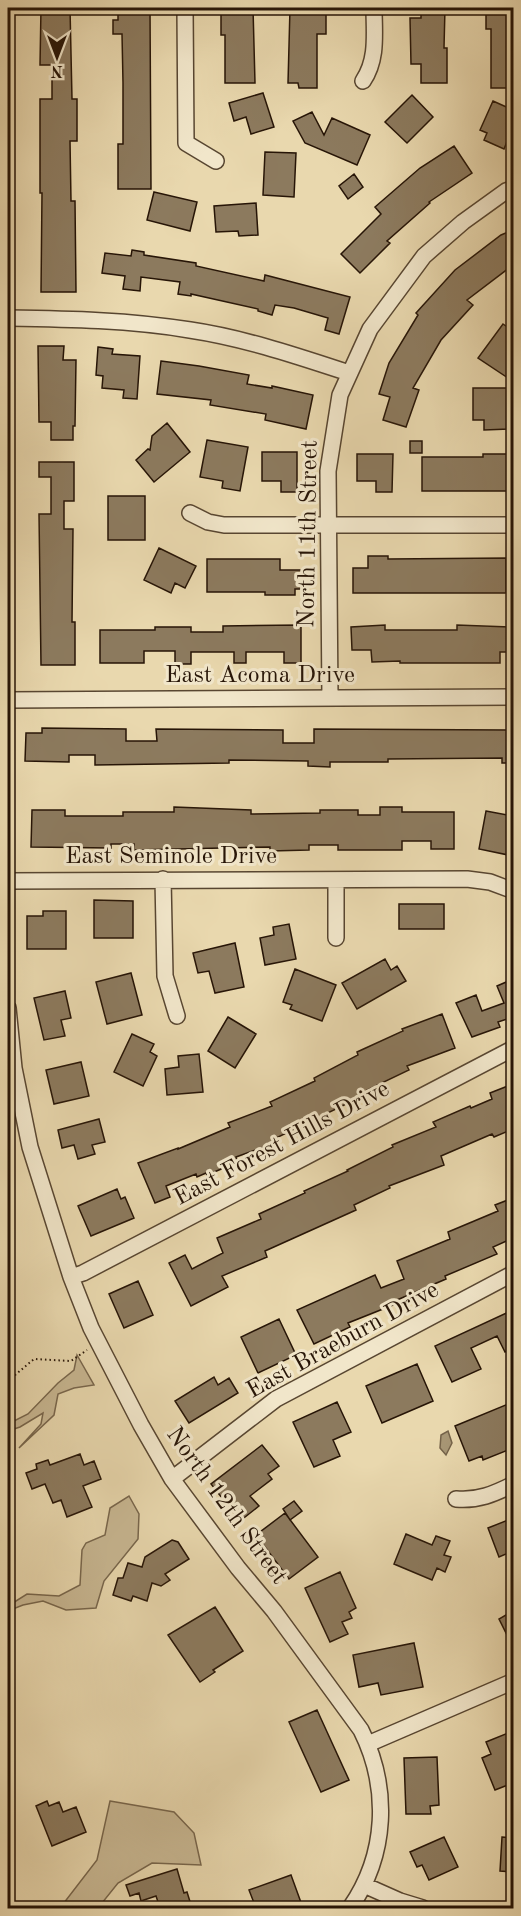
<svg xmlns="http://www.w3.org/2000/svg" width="521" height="1916" font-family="'Old Standard TT',serif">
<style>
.green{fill:#c8b792;stroke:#78664c;stroke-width:1.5}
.water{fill:#a79675;stroke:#746249;stroke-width:1.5}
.building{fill:#8c7a5e;stroke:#271507;stroke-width:1.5}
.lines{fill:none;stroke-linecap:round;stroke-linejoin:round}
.minor-casing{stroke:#584631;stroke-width:18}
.path{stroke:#271507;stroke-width:2;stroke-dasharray:1.5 3;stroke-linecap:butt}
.minor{stroke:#f1e6ca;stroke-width:15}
.labels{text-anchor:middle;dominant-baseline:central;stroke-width:6;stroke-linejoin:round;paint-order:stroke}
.street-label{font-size:24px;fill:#271507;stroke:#f1e6ca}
</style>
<rect width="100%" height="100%" fill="#e9d8ae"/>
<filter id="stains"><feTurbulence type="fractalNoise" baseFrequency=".00333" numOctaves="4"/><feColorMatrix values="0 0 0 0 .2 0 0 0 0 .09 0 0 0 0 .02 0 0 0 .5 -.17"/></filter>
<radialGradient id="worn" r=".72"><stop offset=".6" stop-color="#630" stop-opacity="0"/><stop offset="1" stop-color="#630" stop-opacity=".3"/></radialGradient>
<path class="green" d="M77 1355 94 1385 74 1388 58 1394 54 1415 19 1448 41 1424 43 1413 20 1427 8 1431V1424L28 1414 58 1383 74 1370Z
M129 1496 139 1514 138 1539 104 1581 96 1608 66 1610 43 1601 23 1605 8 1611V1606L27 1594 59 1596 80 1585 82 1550 86 1543 105 1535 110 1508Z
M110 1801 174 1812 194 1833 201 1865 152 1863 118 1883 98 1908H60L97 1860Z"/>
<path class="water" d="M448 1431 452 1443 446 1455 440 1448 441 1435Z"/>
<path class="building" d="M41 8H70L72 99H77V141H70L71 201H75L76 292H41L42 193H40V99H52V65H40Z
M118 8H150L151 189H118V144H123V83L122 34H113V20H118Z
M221 8H253L255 83H225V35H221Z
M290 8H326V34H317V88H299L298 83H288Z
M421 8H445L444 48H447V83H421V64H411L410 18H421Z
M486 8H509V47H513V88H491V29H486Z
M263 93 274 127 251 134 246 117 234 121 229 103Z
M412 95 433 117 407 143 385 122Z
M493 101 513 110V127L504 149 484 140 487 133 480 130Z
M312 112 324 135 332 118 370 135 357 165 305 143 293 121Z
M454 146 472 173 429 202 430 203 387 241 390 243 360 273 341 254 381 214 375 207 420 168Z
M265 152 296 153 294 197 263 195Z
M354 174 363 187 348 199 339 186Z
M154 192 197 202 190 231 147 220Z
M256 203 258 235 239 236 238 231 216 232 214 206Z
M513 230V265L467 300 473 305 441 340 413 388 419 390 406 427 383 420 390 397 379 394 389 363 418 315 416 313 455 270 501 235Z
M132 250 144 252V255L196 263V266L264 281 265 275 350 297 339 334 325 330 328 318 294 308 275 305 272 315 258 311V309L191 294V296L178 294 180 282 141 277 140 291 123 289 125 276 102 273 105 253 131 256Z
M503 324 513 331V370L508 378 478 358Z
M38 346H64L63 360H76L75 426H73V440H51V422H39Z
M98 347 113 349 112 354 140 356 137 399 123 398 124 390 102 388 103 376 96 375Z
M161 361 199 366 249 375 247 384 272 388V386L313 395 306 429 265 420 266 414 210 405 211 400 157 394Z
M473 388H509V429L484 430V420H473Z
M167 423 190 452 154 482 136 460 148 449 150 450 152 436Z
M207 440 248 447 240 491 222 488 223 481 200 477Z
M410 441H422V453H410Z
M262 452H297V492H281V481H262Z
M357 454H393L392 492H376V481H357Z
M483 454H513V491H422V457H483Z
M39 462H74V501H64V529H73L72 622H75V665H41L39 514H51V477H39Z
M108 496H145V540H108Z
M159 548 196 566 185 588 175 583 171 593 144 580Z
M368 556H388V559L506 558V593H353V568H368Z
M207 559H280V570H303V589H295V595H265V592H207Z
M301 625V663H284V652H246V663H234V652H191V664H175V651H144V663H100V630H155V627H191V632H223V626Z
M385 625V630H457V625L513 627V652H500V663H400V661L372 662 371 650H352L351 627Z
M42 728 126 729V741H157L156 729 283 730V743H314V729L513 730V763H502V758L388 759V762H330V767L308 766V761L229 760V763L95 765V755H69V762L25 761 26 733H42Z
M174 807 251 810V814L320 813V810H358V815H380V807H402V812H454V849H431V841H402V850H338V845H309V850L270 851V847L134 850V844H111V848L31 847 32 810H65V816H123V812H174Z
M486 811 513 816V856L479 849Z
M94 900 133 901V938H94Z
M399 904H444V929H399Z
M43 911H66V949H27V916H43Z
M289 924 296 959 265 965 260 938 274 935 273 927Z
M235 943 244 987 215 993 209 971 198 973 193 953Z
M385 959 391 970 397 966 406 981 357 1009 342 983Z
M295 969 336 985 322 1021 290 1009 292 1005 283 1002Z
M131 973 142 1015 107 1024 96 982Z
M513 979V1025L510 1018 498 1022 500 1027 472 1037 456 1003 476 995 482 1011 504 1003 497 986Z
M65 991 71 1018 61 1020 65 1036 44 1040 34 998Z
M442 1014 455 1048 407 1066 409 1070 367 1090 369 1093 278 1137 280 1141 236 1157 238 1162 207 1175 206 1173 197 1177 196 1174 166 1186 170 1197 155 1203 138 1163 178 1148V1149L230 1127 228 1123 272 1106 270 1102 315 1081 314 1078 358 1055 357 1052 403 1031 402 1029Z
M228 1017 256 1034 235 1068 208 1051Z
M132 1034 154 1044 150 1052 157 1056 143 1086 114 1072Z
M199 1054 203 1092 167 1095 165 1069 179 1067 178 1056Z
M81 1062 89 1096 54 1104 46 1070Z
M513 1084V1129L494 1137 492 1134 441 1156 444 1165 389 1186 390 1188 354 1205 356 1210 265 1251 267 1257 222 1276 228 1287 191 1306 169 1263 185 1255 192 1269 223 1253 217 1238 261 1219 259 1214 305 1193 304 1191 348 1171 347 1170 393 1147 392 1145 436 1127 433 1122 470 1106 471 1108 492 1099 490 1093Z
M99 1119 105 1142 92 1145 95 1154 78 1159 74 1145 62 1148 58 1130Z
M117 1189 121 1199 125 1197 134 1218 91 1236 78 1206Z
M513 1198V1238L493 1247 497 1254 445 1276 446 1279 397 1300 398 1303 348 1323 350 1327 314 1344 297 1310 375 1275 381 1288 404 1279 397 1261 450 1239 448 1232 498 1211 495 1205Z
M138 1281 153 1315 124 1328 109 1294Z
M513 1310V1348L505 1352 497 1336 471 1348 481 1369 452 1382 435 1346Z
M279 1319 296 1355 258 1373 241 1337Z
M417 1364 433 1401 382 1423 366 1386Z
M214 1377 218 1385 229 1378 238 1393 189 1423 175 1401Z
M337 1402 351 1432 333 1440 340 1456 314 1467 293 1422Z
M513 1402V1448L483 1460 482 1456 469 1461 455 1426Z
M262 1445 279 1466 268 1474 272 1479 250 1496 259 1506 240 1521 211 1484Z
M80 1454 84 1465 94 1461 101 1479 83 1486 92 1507 67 1517 61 1500 53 1503 45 1484 32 1489 26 1473 37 1469 36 1464 48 1460 50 1465Z
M294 1501 302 1511 290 1520 283 1509Z
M285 1513 318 1557 289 1579 256 1535Z
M513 1518V1551L499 1557 488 1528Z
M406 1534 432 1545 436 1536 450 1541 444 1555 451 1557 445 1572 437 1568 432 1580 394 1564Z
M172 1540 178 1542 189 1559 165 1574 170 1580 161 1586 152 1583 147 1601 133 1596 131 1601 113 1595 118 1578H123L128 1563 142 1567 145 1557Z
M340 1572 356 1608 349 1612 352 1618 342 1622 348 1634 330 1642 305 1588Z
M215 1607 243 1651 213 1670 215 1672 200 1682 168 1635Z
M513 1611V1647L499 1619Z
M414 1643 423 1687 381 1695 378 1683 359 1687 353 1655Z
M317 1710 349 1780 321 1792 289 1722Z
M513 1731V1783L495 1790 482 1758 491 1754 486 1742Z
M437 1757 439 1805 430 1806 431 1814H406L404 1758Z
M47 1801 49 1806 59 1802 63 1812 76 1807 86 1832 52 1846 36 1806Z
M444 1837 458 1867 429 1880 422 1865 417 1867 410 1852Z
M502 1837 513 1838V1872L500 1871Z
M177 1869 184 1893 187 1892 192 1908H160L156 1896 141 1901 139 1893 130 1896 126 1885Z
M291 1875 303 1908H256L249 1890Z"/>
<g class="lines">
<g class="minor-casing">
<path id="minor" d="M185 8 186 143 216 161
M363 81C378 59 374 33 374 8
M8 318C69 319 129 320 190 330 244 338 297 356 349 373
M190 513 208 522 224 525H514
M330 698 328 471 340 395 370 329 424 256 463 222 506 191 514 188
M8 700 514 697
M163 879 165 976 177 1016
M336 880V938
M8 881 467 879 490 882 514 891
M8 1008 14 1068 30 1147 71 1277 91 1328 141 1425 172 1479 238 1568 274 1611 361 1730C390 1788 387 1855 350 1908
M71 1277 83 1273 514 1048
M172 1479 276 1399 514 1273
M456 1499C478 1501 494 1494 514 1484
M368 1744 514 1681
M364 1885 400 1901 423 1908"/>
</g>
<path class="path" d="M8 1381 34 1359 71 1361 87 1350"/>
<use href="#minor" class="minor"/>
</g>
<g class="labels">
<g class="street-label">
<text transform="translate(309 534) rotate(-89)">North 11th Street</text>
<text x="260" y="676">East Acoma Drive</text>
<text x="171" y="857">East Seminole Drive</text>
<text transform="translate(282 1144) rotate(-28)">East Forest Hills Drive</text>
<text transform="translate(343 1341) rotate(-29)">East Braeburn Drive</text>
<text transform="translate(226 1506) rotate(54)">North 12th Street</text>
</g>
</g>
<rect width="521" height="1916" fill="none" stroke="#e9d8ae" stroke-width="30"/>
<rect x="9" y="9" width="503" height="1898" fill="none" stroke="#271507" stroke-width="3"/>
<rect x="15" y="15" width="491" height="1886" fill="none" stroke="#271507" stroke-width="1.5"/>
<g transform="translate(57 57) rotate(180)" stroke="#f1e6ca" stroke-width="4.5" paint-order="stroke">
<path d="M0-4.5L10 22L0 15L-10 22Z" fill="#271507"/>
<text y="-9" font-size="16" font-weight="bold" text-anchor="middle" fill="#271507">N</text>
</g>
<rect width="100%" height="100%" filter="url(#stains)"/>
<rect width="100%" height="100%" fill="url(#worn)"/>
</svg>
